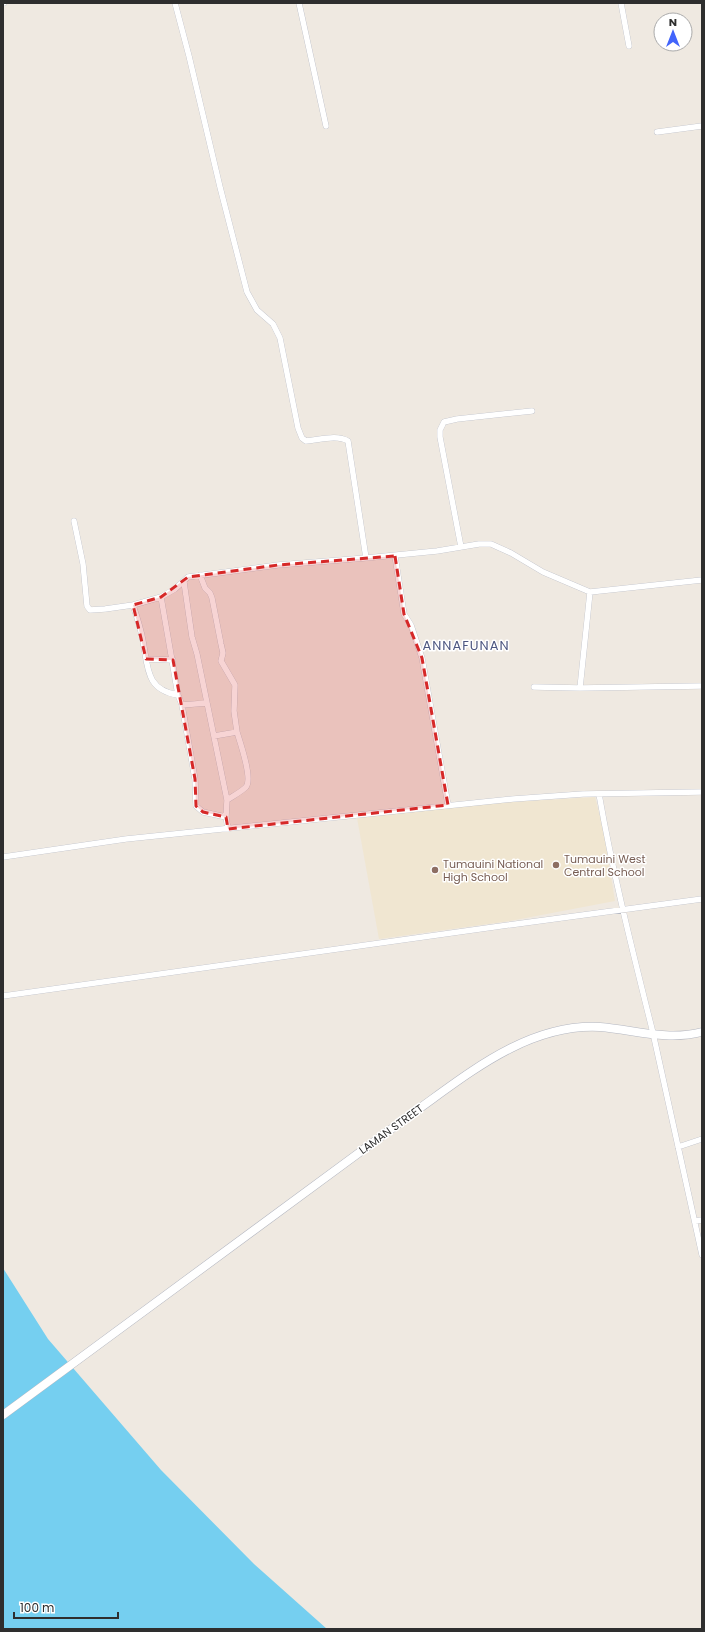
<svg xmlns="http://www.w3.org/2000/svg" width="705" height="1632" font-family="Poppins,sans-serif">
<style>
.education{fill:#f0e6d1}
.water{fill:#75cff0}
.lines{fill:none;stroke-linecap:round;stroke-linejoin:round}
.minor-casing{stroke:#b4b7c1;stroke-width:6}
.secondary-casing{stroke:#b4b7c1;stroke-width:9}
.minor{stroke:#fff;stroke-width:5.5}
.secondary{stroke:#fff;stroke-width:8}
.marked{fill:#d62828;fill-opacity:0.2;stroke:#d62828;stroke-width:3;stroke-dasharray:8 5;stroke-linejoin:round}
.education-dot{fill:#8d6e63;stroke:#fff;stroke-width:1.5}
.labels{text-anchor:middle;dominant-baseline:central;stroke-width:3;stroke-linejoin:round;paint-order:stroke}
.education-label{font-size:11px;fill:#785e54;stroke:#fff;text-anchor:start}
.street-label{font-size:11px;fill:#2e2e2e;stroke:#fff}
.quarter-label{font-size:13px;letter-spacing:1px;fill:#4d5680;stroke:#fff}
</style>
<rect width="100%" height="100%" fill="#efe9e1"/>
<path class="education" d="M595 797 603 828 615 901 510 921 379 939 357 818 495 803Z"/>
<path class="water" d="M3 1268 48 1339 161 1470 254 1564 327 1629H3Z"/>
<g class="lines">
<g class="minor-casing">
<path id="minor" d="M3 3H4
M175 3 189 56 220 187 247 292 257 310 273 324 280 338 298 428 302 438 306 441C319 440 337 434 348 441L366 558 437 551 479 544H491L511 553 543 572 590 592 702 580
M299 3 326 126
M621 3 629 46
M657 132 702 126
M74 521 83 564 87 606 90 610 105 609 133 605 161 597 175 589 188 577 278 565 366 558
M461 547 440 437V430L444 422 457 419 532 411
M395 556 404 614 411 625 422 658 448 805
M200 575 205 588 210 593 212 598 221 644 223 653 221 661 235 685 234 711 237 732
M184 582 192 637 197 654 227 800 226 817 228 829
M161 597 178 695 182 705 195 779 196 806 203 812 226 817
M133 605C137 617 141 629 143 641 148 668 146 690 178 695
M146 659 173 660
M534 687 580 688 702 686
M580 688 590 592
M182 705 207 703
M214 736 237 732C240 742 253 779 246 787 241 792 233 796 227 800
M599 794C613 874 633 953 653 1033 670 1107 686 1181 702 1255
M3 857 126 839 513 799 583 794 702 792
M3 996 494 927 702 899
M678 1147 702 1139
M695 1221 702 1220"/>
</g>
<g class="secondary-casing">
<path id="secondary" d="M3 1415 413 1113C468 1074 528 1023 600 1027 635 1030 667 1041 702 1032"/>
</g>
<use href="#minor" class="minor"/>
<use href="#secondary" class="secondary"/>
</g>
<path class="marked" d="M395 556 404 614 422 658 448 805 228 829 226 817 203 812 196 806 195 779 173 660 146 659 133 605 161 597 188 577 278 565Z"/>
<g class="education-dot">
<circle cx="556" cy="865" r="4"/>
<circle cx="435" cy="870" r="4"/>
</g>
<g class="labels">
<g class="education-label">
<text x="564" y="859">Tumauini West<tspan x="564" dy="13">Central School</tspan></text>
<text x="443" y="864">Tumauini National<tspan x="443" dy="13">High School</tspan></text>
</g>
<g class="street-label">
<text transform="translate(391 1129) rotate(-36)">LAMAN STREET</text>
</g>
<g class="quarter-label">
<text x="466" y="645">ANNAFUNAN</text>
</g>
</g>
<rect width="705" height="1632" fill="none" stroke="#2e2e2e" stroke-width="8"/>
<g transform="translate(673 32)"><circle r="19" fill="#ffffff" stroke="#ababab"/>
<path d="M0-3L7 15L0 10L-7 15Z" fill="#4264fb"/>
<text y="-6" font-size="11" font-weight="bold" text-anchor="middle" fill="#2e2e2e">N</text>
</g>
<path d="M14 1612v6h104v-6" fill="none" stroke="#2e2e2e" stroke-width="2"/>
<text x="20" y="1612" font-size="12" fill="#2e2e2e" stroke="#ffffff" stroke-width="3" paint-order="stroke">100 m</text>
</svg>
